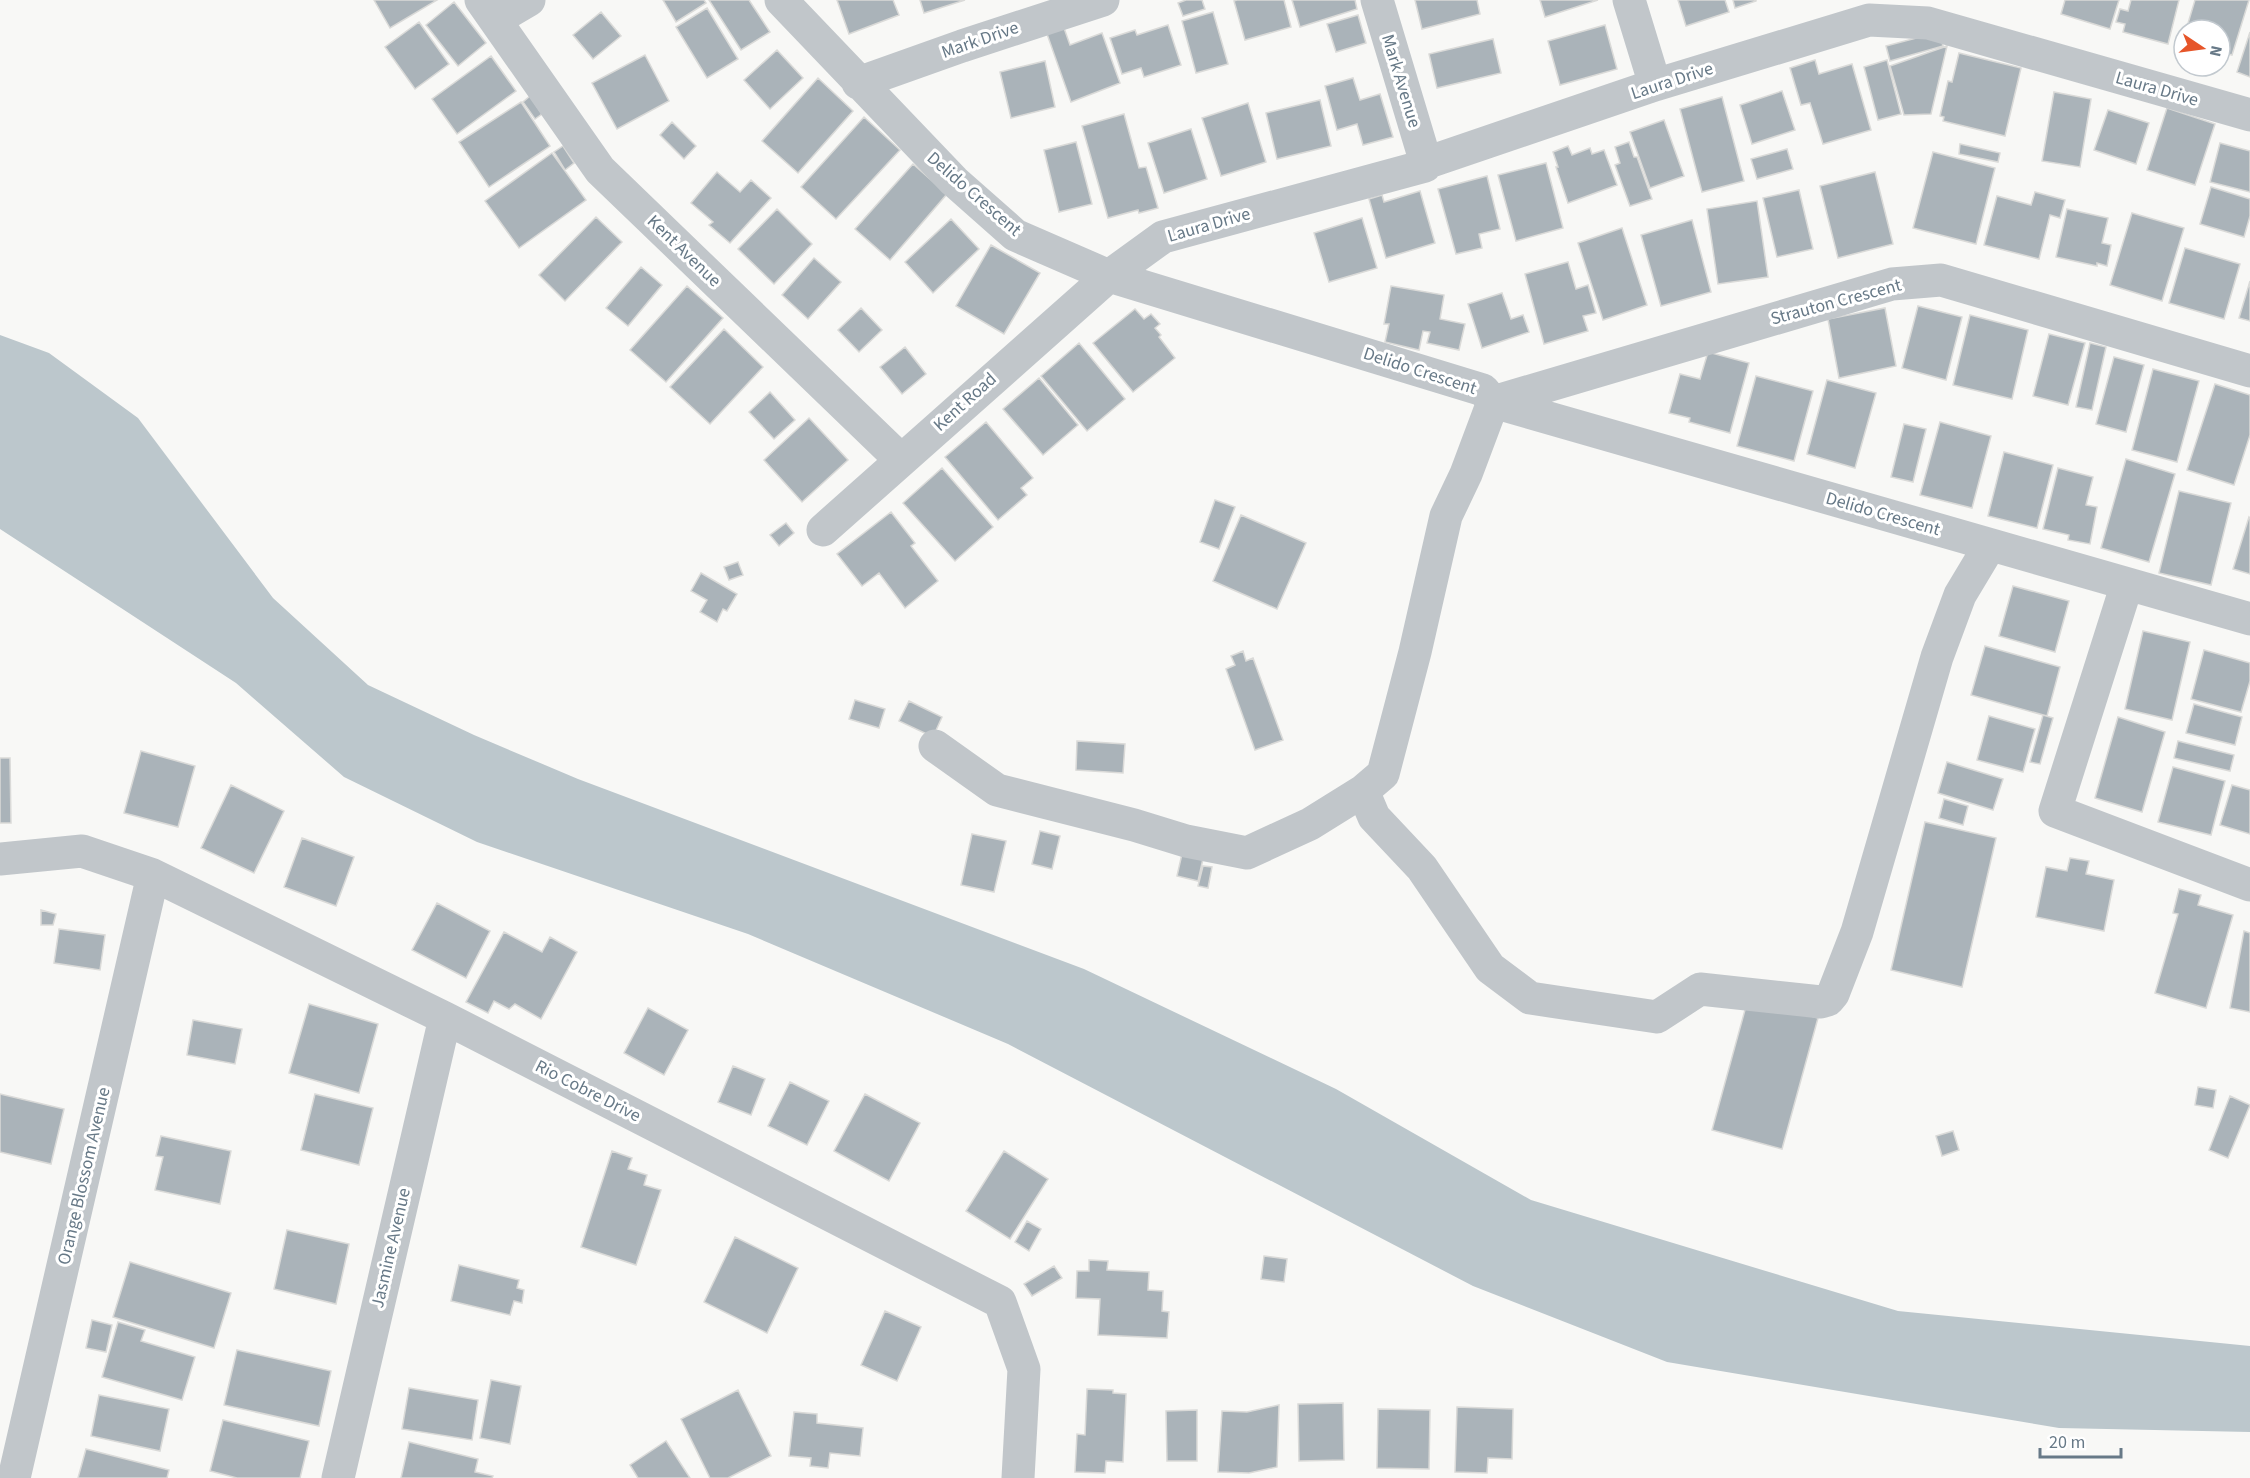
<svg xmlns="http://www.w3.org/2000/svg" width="2250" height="1478" font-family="'Source Sans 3',sans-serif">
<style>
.water{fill:#bcc7cc}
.building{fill:#aab3b9;stroke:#dadad8;stroke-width:1.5}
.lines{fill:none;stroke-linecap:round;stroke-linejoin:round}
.minor{stroke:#c1c6ca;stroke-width:33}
.labels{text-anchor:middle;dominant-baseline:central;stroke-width:6;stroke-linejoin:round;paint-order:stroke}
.street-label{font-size:18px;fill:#677987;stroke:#fff}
</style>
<rect width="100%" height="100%" fill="#f8f8f6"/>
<path class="water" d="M0 335 49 353 138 418 273 598 368 685 474 735 578 779 1084 969 1336 1089 1531 1200 1898 1311 2250 1346V1432L2059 1428 1667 1362 1473 1286 1008 1044 748 934 477 842 344 777 236 683 0 529Z"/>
<path class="building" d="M374 0H437L390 28Z
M663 0H704L706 3 676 22Z
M709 0H749L770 32 741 50Z
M837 0H893L899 15 849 34Z
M920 0H965L924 13Z
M1186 0H1202L1205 9 1183 16 1178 3Z
M1237 0H1284L1291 27 1245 40 1234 1Z
M1292 0H1355L1357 9 1300 27Z
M1415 0H1477L1480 14 1422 29Z
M1540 0H1598L1545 17Z
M1678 0H1725L1729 12 1686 26Z
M1733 0H1756V1L1735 8Z
M2065 0H2119L2110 29 2061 14Z
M2131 0H2179L2168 44 2123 32 2125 24 2116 22 2120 9 2128 11Z
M2195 0H2249L2232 55 2220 52V30H2186Z
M454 2 486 43 458 66 426 25Z
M707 8 738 59 707 78 676 27Z
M601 12 621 36 593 59 573 35Z
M1213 12 1228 64 1196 73 1182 21Z
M1358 15 1366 43 1336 52 1327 24Z
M419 22 449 64 415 89 385 47Z
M1168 25 1181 65 1144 77 1141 68 1122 74 1110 38 1135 30 1137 35Z
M1605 25 1617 69 1560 85 1548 41Z
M1064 28 1070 45 1102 33 1120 83 1071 102 1047 34Z
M1939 32 1943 46 1890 61 1886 46Z
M2250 32V77L2237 72Z
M1493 39 1501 73 1437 88 1429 54Z
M1947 46 1931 114 1904 115 1890 66Z
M777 50 803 78 770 109 744 80Z
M1959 53 2021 68 2005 136 1943 121 1944 117 1940 116 1948 81 1952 82Z
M645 55 669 101 617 129 592 83Z
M491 56 516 91 457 134 432 99Z
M1815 60 1819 74 1852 64 1871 130 1823 144 1810 103 1801 105 1790 68Z
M1887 60 1901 114 1878 120 1864 67Z
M1045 61 1055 107 1011 118 1000 72Z
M818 78 853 111 798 173 762 141Z
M1353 78 1360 100 1380 94 1393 137 1363 145 1357 124 1337 130 1325 86Z
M1782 91 1795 130 1752 144 1740 105Z
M2054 92 2091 99 2080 167 2042 161Z
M530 96 542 114 535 119 523 102Z
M1722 97 1744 181 1702 192 1680 109Z
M1320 100 1331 146 1277 159 1266 113Z
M521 102 550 146 489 187 459 142Z
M1248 103 1266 162 1221 176 1202 118Z
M2167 108 2215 124 2195 185 2147 170Z
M2108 110 2149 123 2136 164 2094 150Z
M1124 114 1139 168 1146 167 1158 208 1139 213 1138 210 1108 218 1082 126Z
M864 117 900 150 836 219 801 187Z
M1664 120 1684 176 1650 188 1630 132Z
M672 122 696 146 684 159 660 135Z
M1191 129 1207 179 1164 193 1148 143Z
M1076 142 1092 204 1059 212 1044 150Z
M1629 142 1634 157H1637L1652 199 1630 206 1615 165 1620 163 1615 147Z
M2220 143 2250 151V192L2210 182Z
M1960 144 2000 153 1998 162 1959 154Z
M563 146 574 163 565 170 554 152Z
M1568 146 1572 155 1590 148 1592 154 1604 150 1617 185 1568 203 1556 167H1558L1553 152Z
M1787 149 1793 169 1757 179 1751 159Z
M1933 152 1995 168 1976 244 1913 228Z
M552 153 586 200 519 248 485 201Z
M1546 163 1563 228 1516 241 1498 175Z
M913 164 947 194 890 260 855 229Z
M717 172 740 192 751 180 771 198 730 243 709 225 713 222 691 203Z
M1875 172 1893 244 1838 258 1820 186Z
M1487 176 1500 229 1479 234 1482 248 1456 254 1438 189Z
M2211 187 2250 199V216L2244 237 2200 224Z
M1799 190 1813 249 1777 257 1763 198Z
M1420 191 1435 243 1386 258 1369 199 1382 195 1384 202Z
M2035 192 2065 200 2060 218 2050 215 2039 259 1984 245 1997 196 2031 205Z
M1757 201 1768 277 1718 284 1707 209Z
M777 209 812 244 774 284 738 249Z
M2067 209 2108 218 2102 243 2111 245 2107 266 2097 263V266L2056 257Z
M2132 213 2184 228 2162 301 2110 285Z
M596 217 622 242 565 301 539 275Z
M1362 218 1377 268 1329 282 1314 233Z
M951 219 979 249 933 293 905 262Z
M1692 220 1711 292 1661 306 1641 235Z
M1622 228 1647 305 1603 320 1578 243Z
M991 245 1040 273 1004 334 956 306Z
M2185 248 2240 264 2224 319 2169 303Z
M814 258 841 282 808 319 782 295Z
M1568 262 1576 289 1588 285 1596 313 1583 316 1588 331 1544 344 1525 274Z
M641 267 662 285 628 326 606 308Z
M2250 281V321L2239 318Z
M687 286 723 318 666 382 630 350Z
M1391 286 1444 295 1440 319 1465 324 1459 350 1427 343 1430 332 1423 331 1419 350 1385 342 1389 324H1384Z
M1502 293 1511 319 1523 315 1529 332 1482 348 1468 304Z
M1918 306 1962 317 1946 380 1902 368Z
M861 308 882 330 859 352 838 330Z
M1885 308 1896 366 1839 378 1828 319Z
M1135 309 1144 319 1151 314 1160 324 1155 328 1161 335 1159 337 1175 358 1133 392 1093 343Z
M1970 315 2028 330 2012 399 1953 385Z
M724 329 763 367 710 424 670 387Z
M2049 334 2085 343 2068 405 2033 396Z
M1079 343 1125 399 1087 431 1041 376Z
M2090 343 2106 347 2092 410 2076 407Z
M905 347 926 374 902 394 880 367Z
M1708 352 1749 363 1730 433 1689 422 1690 418 1669 413 1680 374 1700 379Z
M2114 357 2144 365 2126 432 2096 424Z
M2153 369 2199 381 2177 462 2132 450Z
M1756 376 1813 391 1794 461 1737 446Z
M1039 378 1078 425 1043 455 1003 409Z
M1827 380 1876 393 1855 468 1807 454Z
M2215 384 2250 395V435L2234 485 2187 470Z
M770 392 795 420 774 439 749 412Z
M809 418 848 460 802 502 764 460Z
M986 422 1033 478 1021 488 1027 495 998 520 945 457Z
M1940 422 1991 436 1972 508 1920 495Z
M1904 424 1926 429 1913 482 1891 477Z
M2004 452 2053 465 2037 528 1988 516Z
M2126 459 2175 474 2149 562 2101 548Z
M942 468 993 527 955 561 903 503Z
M2058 468 2093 477 2086 505 2097 507 2090 544 2068 540 2069 535 2043 529Z
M2179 491 2231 503 2211 585 2159 573Z
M1215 500 1235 507 1219 549 1200 542Z
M891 512 915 543 911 546 938 581 905 608 879 573 862 586 837 554Z
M1241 515 1306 543 1277 609 1213 581Z
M2249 517 2250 518V574L2233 569Z
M786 523 794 533 779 546 770 535Z
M738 562 743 575 729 580 724 567Z
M701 573 737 594 727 611 723 609 717 622 700 612 707 600 691 591Z
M2013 586 2069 601 2055 652 1999 636Z
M2143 631 2190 642 2172 720 2125 709Z
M1985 646 2060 667 2047 716 1971 695Z
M2204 650 2250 663V681L2241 712 2191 699Z
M1243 651 1246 661 1253 658 1283 740 1255 750 1226 669 1235 665 1231 656Z
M855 700 885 709 879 728 849 719Z
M909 701 942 717 933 737 899 721Z
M2194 704 2242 717 2235 745 2186 733Z
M2043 715 2053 718 2040 764 2030 762Z
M1989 716 2035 729 2023 772 1977 760Z
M2118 717 2165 732 2142 812 2095 798Z
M1077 741 1125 744 1123 773 1076 770Z
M2178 741 2234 755 2230 771 2174 758Z
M141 751 195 766 178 827 124 813Z
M0 758H10L11 823H0Z
M1947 762 2003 779 1993 810 1938 793Z
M2173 767 2225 781 2211 835 2158 822Z
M231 785 284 811 254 873 201 848Z
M2232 785 2250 790V834L2220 825Z
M1944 799 1968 806 1963 825 1939 818Z
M1925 822 1996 838 1962 987 1891 970Z
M1040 831 1060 836 1052 869 1032 864Z
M972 834 1006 841 994 892 961 885Z
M302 838 354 857 336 906 284 887Z
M1184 845 1205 850 1198 881 1177 876Z
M2070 858 2089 861 2086 874 2114 880 2104 931 2036 917 2046 867 2067 871Z
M1203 866 1212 867 1208 888 1198 886Z
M2179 889 2201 895 2198 905 2233 915 2206 1008 2155 993 2178 914 2173 913Z
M437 903 490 931 466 978 412 950Z
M41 910 56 914 53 925H41Z
M59 929 105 935 100 970 54 963Z
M2244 931 2250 933V1012L2230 1008Z
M504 932 542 952 550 937 577 952 541 1019 515 1004 509 1009 494 1001 488 1013 466 1002Z
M1748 999 1818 1018 1782 1149 1712 1130Z
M309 1004 378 1024 359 1093 289 1073Z
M648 1008 688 1030 664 1075 624 1053Z
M193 1020 242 1029 235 1064 187 1055Z
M733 1066 765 1079 751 1115 718 1102Z
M790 1082 829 1101 807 1145 768 1126Z
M2198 1087 2216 1090 2213 1108 2195 1105Z
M0 1094 64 1109 51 1164 0 1152Z
M315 1094 373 1108 359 1165 301 1150Z
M865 1094 920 1123 889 1181 834 1151Z
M2230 1096 2250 1105 2228 1158 2209 1150Z
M1953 1131 1959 1150 1942 1156 1936 1136Z
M161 1136 231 1151 220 1204 155 1190 163 1157 156 1156Z
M612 1151 632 1158 628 1169 647 1175 644 1185 661 1190 636 1265 581 1247Z
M1004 1151 1048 1179 1010 1239 966 1211Z
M1027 1221 1041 1229 1029 1251 1015 1242Z
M287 1230 349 1244 336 1304 274 1289Z
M735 1237 798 1268 767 1333 704 1302Z
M1264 1256 1287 1259 1284 1282 1261 1279Z
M1089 1260 1108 1261 1107 1270 1149 1272 1148 1290 1163 1291 1162 1311 1169 1312 1167 1338 1098 1335 1100 1299 1076 1298 1077 1271H1089Z
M130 1262 231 1293 214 1348 113 1317Z
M459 1265 519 1280 517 1288 524 1290 522 1303 514 1301 510 1315 451 1301Z
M1054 1266 1062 1278 1032 1296 1024 1284Z
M885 1311 921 1327 897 1381 861 1365Z
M92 1320 112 1325 106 1352 86 1348Z
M118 1322 145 1330 141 1341 195 1357 182 1400 102 1377Z
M237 1350 331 1371 319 1426 224 1405Z
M491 1380 521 1386 510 1444 480 1438Z
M409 1388 478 1400 472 1440 402 1429Z
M1087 1389 1113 1390V1393L1126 1394 1123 1462 1106 1461 1105 1473 1075 1472 1077 1434 1085 1435Z
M738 1390 771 1456 728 1478H710L681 1419Z
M99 1395 169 1409 160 1451 91 1436Z
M1343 1403 1344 1460 1299 1461 1298 1404Z
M1279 1405 1277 1467 1249 1473 1218 1472 1222 1411 1247 1412Z
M1457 1407 1513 1409 1512 1459 1488 1458 1487 1473 1455 1472Z
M1378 1409 1430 1410 1429 1469 1377 1468Z
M1197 1410V1461H1167L1166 1411Z
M794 1412 817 1414V1423L863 1428 860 1456 830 1453 828 1468 810 1466 811 1458 789 1456Z
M223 1420 309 1441 300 1478H237L210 1471Z
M666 1441 690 1478H638L630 1465Z
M409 1442 478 1459 475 1472 493 1476 492 1478H401Z
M86 1449 169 1470 167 1478H78Z"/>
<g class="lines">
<path class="minor" d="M481 0 600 170 901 460
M781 0 954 181 1015 235 1109 276 1483 390 1493 402 2250 619
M1377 0 1426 163
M1629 0 1655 85
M495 20 529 0
M858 83 962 46 1103 0
M823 530 1109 276 1163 237 1425 166 1426 163 1655 85 1869 20 1928 23 2250 115
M2127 584 2055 811 2250 885
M935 746 997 790 1134 825 1186 841 1247 853 1310 824 1363 791 1383 774 1415 652 1446 516 1466 474 1493 402 1892 284 1941 280 2250 371
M1363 791 1374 817 1422 868 1490 968 1530 998 1657 1017 1700 989 1821 1002 1828 1000 1833 994 1857 932 1937 657 1960 595 1990 545
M0 859 82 851 153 875 445 1018 1000 1302 1024 1369 1018 1478
M14 1478 153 875
M338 1478 445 1018"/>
</g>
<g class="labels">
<g class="street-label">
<text transform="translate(980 40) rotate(-19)">Mark Drive</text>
<text transform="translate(1401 81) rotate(73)">Mark Avenue</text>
<text transform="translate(1672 81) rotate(-18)">Laura Drive</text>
<text transform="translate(2157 89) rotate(16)">Laura Drive</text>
<text transform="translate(974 194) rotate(41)">Delido Crescent</text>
<text transform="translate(1209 225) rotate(-16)">Laura Drive</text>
<text transform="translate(684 251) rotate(44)">Kent Avenue</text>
<text transform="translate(1836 302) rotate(-15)">Strauton Crescent</text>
<text transform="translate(1420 371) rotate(18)">Delido Crescent</text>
<text transform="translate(965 402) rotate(-42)">Kent Road</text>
<text transform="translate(1883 514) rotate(16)">Delido Crescent</text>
<text transform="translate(588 1091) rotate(27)">Rio Cobre Drive</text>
<text transform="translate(84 1176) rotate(-77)">Orange Blossom Avenue</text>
<text transform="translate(391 1248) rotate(-77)">Jasmine Avenue</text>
</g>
</g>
<g transform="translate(2202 48) rotate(103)"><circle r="28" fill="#ffffff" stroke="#c2c9cf" stroke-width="1.5"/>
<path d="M0-4.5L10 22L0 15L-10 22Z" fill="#e65529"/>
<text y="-9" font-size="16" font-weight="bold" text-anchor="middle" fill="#677987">N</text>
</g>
<path d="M2040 1448v9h81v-9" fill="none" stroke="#677987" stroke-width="3"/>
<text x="2049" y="1448" font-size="18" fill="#677987" stroke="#ffffff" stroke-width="4.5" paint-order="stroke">20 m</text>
</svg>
